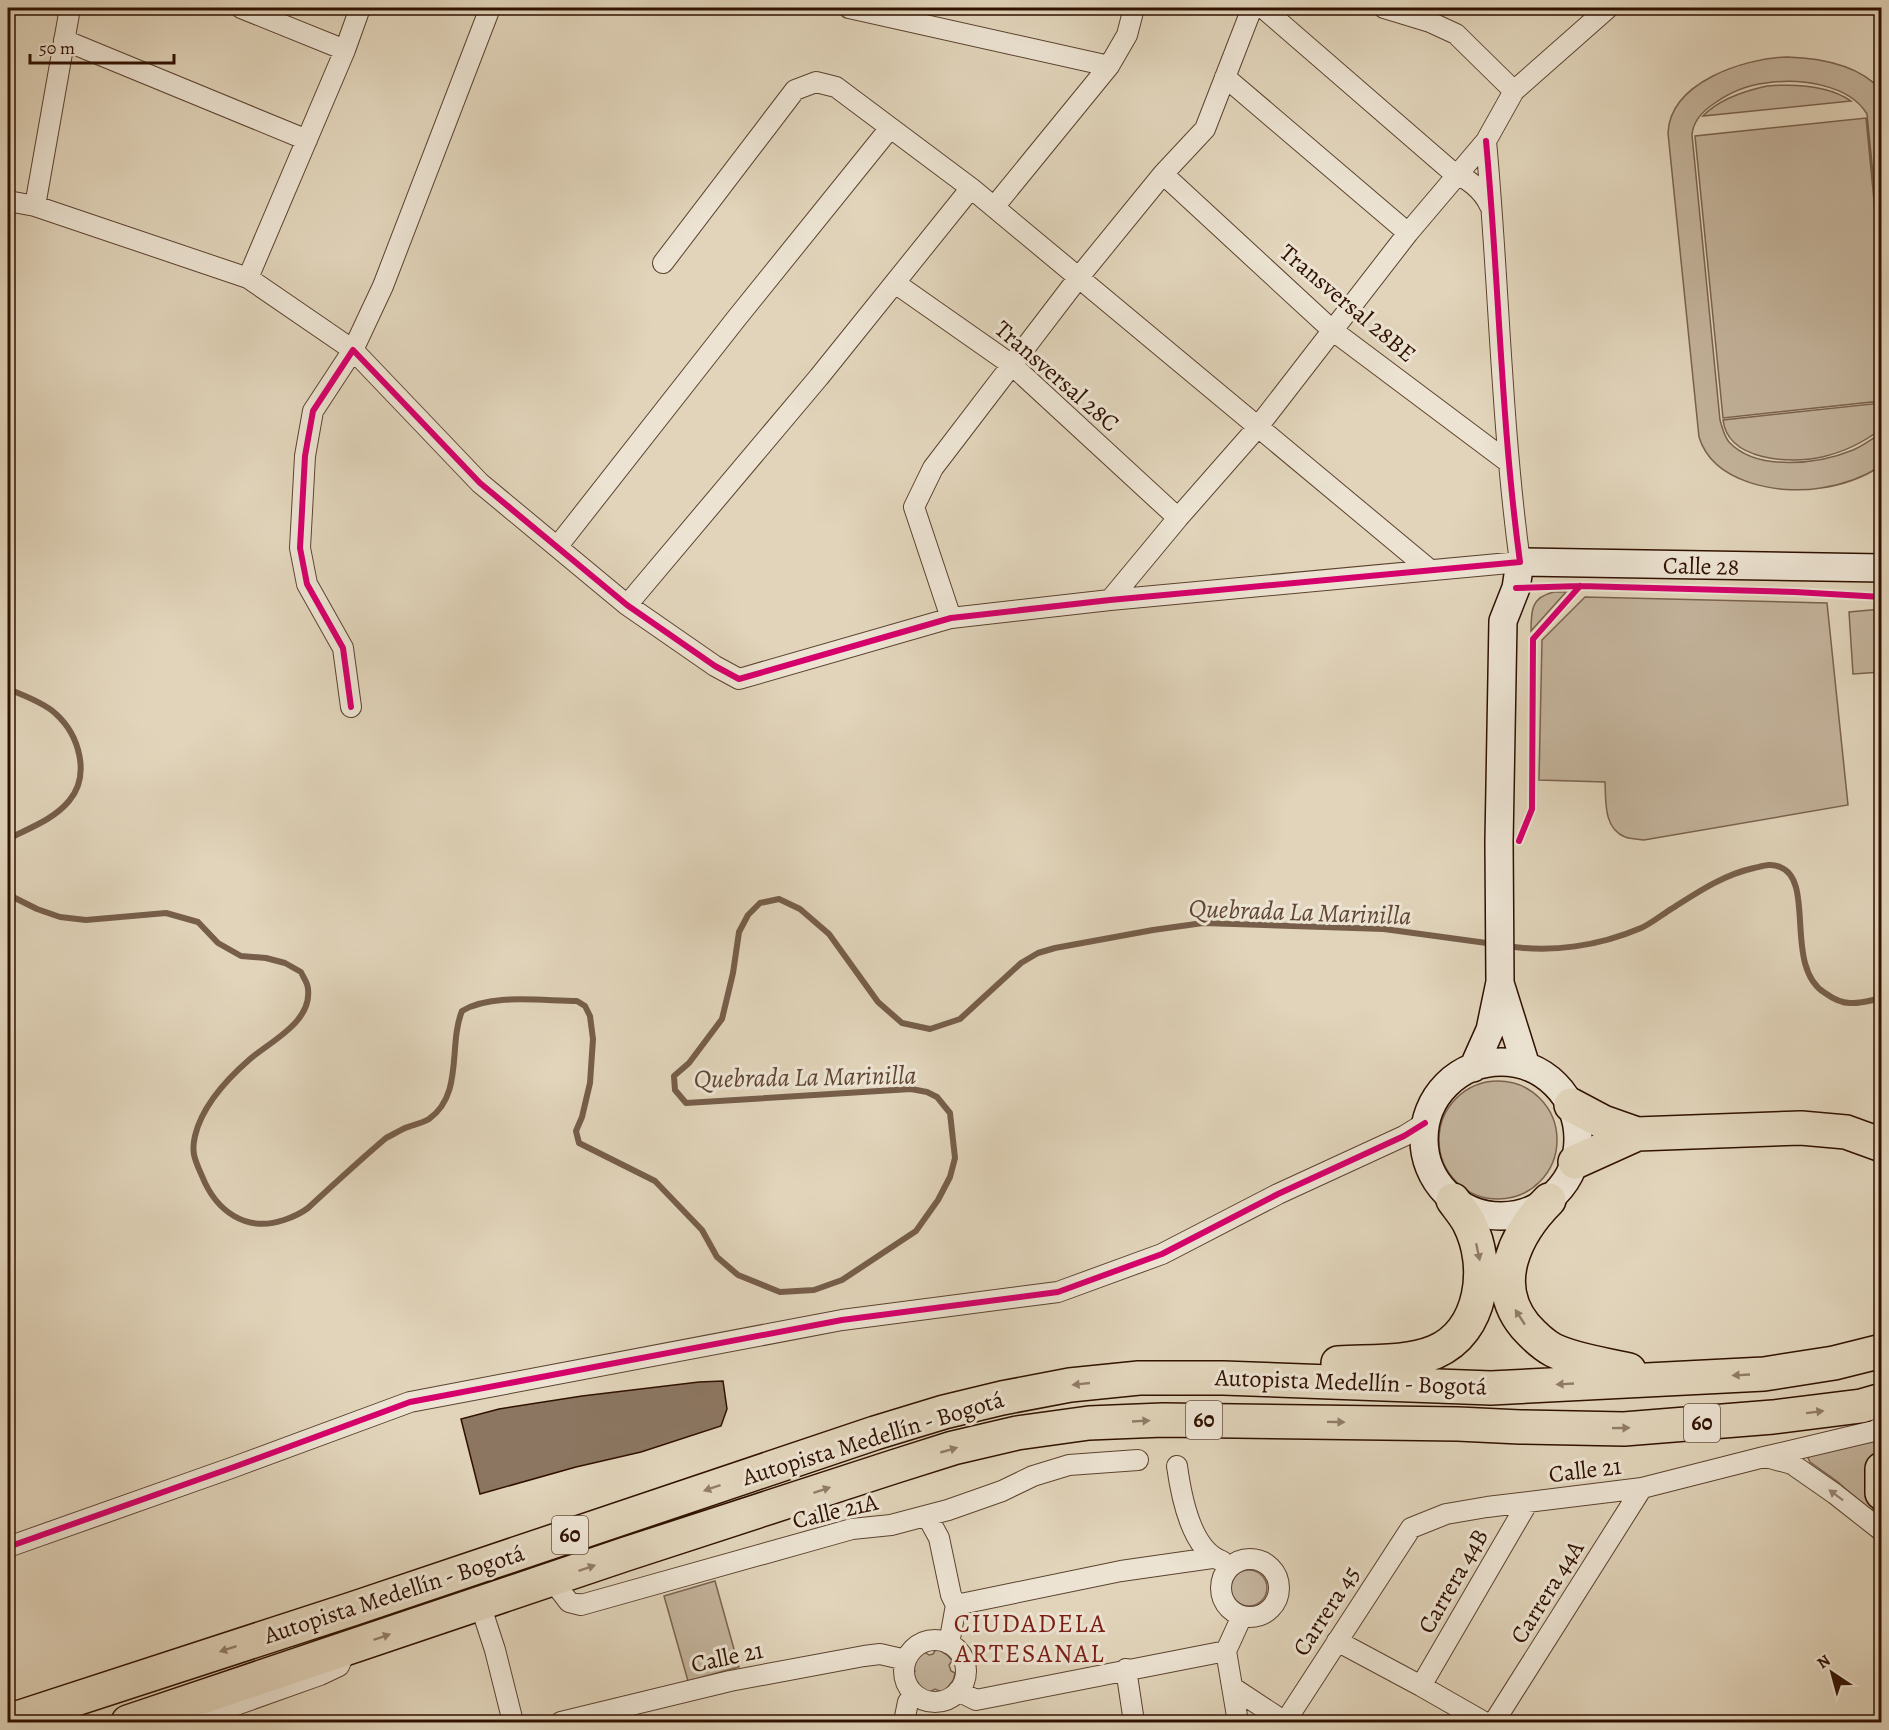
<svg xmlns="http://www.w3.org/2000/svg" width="1889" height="1730" font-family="Alegreya,serif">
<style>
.green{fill:#c3b39b;stroke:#7a624e;stroke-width:1.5}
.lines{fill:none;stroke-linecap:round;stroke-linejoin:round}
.stream{stroke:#765e4a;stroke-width:6}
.building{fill:#8c7661;stroke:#301101;stroke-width:1.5}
.street-casing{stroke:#5c422f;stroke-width:22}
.secondary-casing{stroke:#301101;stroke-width:30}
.highway-casing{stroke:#301101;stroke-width:36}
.street{stroke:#ece3d2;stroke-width:20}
.secondary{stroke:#ece3d2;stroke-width:27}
.highway{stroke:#e1d4ba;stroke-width:33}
.cycleway-casing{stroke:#ece3d2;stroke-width:10}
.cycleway{stroke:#d6006c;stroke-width:6}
.oneway{fill:#917c67}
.oneway2{fill:#978474}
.labels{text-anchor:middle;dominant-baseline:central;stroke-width:6;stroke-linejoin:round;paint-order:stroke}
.shield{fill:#ece3d2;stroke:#685040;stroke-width:1.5}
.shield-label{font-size:22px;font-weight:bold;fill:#301101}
.street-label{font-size:24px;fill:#301101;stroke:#ece3d2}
.water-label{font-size:26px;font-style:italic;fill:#5f4532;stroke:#ece3d2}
.neighbourhood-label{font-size:26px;letter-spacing:1.5px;fill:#7a1f14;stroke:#ece3d2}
</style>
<rect width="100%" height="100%" fill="#e1d4ba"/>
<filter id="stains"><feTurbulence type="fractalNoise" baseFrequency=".00333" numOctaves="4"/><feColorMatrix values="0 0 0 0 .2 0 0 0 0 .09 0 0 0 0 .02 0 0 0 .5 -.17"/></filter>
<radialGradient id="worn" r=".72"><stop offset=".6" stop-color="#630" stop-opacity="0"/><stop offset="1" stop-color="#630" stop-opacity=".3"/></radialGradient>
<path class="green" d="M1787 57C1819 58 1858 64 1881 90V255L1867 114C1849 84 1799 78 1766 83 1747 85 1727 94 1712 105 1702 112 1693 122 1692 135L1720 420C1722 427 1724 436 1729 442 1757 472 1819 464 1853 450 1864 445 1872 439 1881 433V466C1864 477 1842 485 1821 488 1778 495 1713 483 1699 437L1668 133C1670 82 1745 58 1787 57Z
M1767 86C1793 84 1828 85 1851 101L1703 116C1719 99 1744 91 1767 86Z
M1866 118 1881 273V401L1723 418 1695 136Z
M1881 403V429C1864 442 1844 452 1822 457 1790 464 1728 461 1723 420Z
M1554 592H1566L1531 631C1531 611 1531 597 1554 592Z
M1585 597 1827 603 1848 805 1644 840C1638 839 1631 839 1625 837 1603 828 1606 800 1605 782L1539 780 1542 640Z
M1881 609V672L1853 674 1849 612Z
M1439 1140a59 59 0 1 1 118 0a59 59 0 1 1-118 0Z
M1875 1441 1878 1444C1870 1465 1870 1488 1873 1510L1871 1513 1838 1482 1810 1462 1808 1458 1810 1455Z
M1231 1588a18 18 0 1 1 36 0a18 18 0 1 1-36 0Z
M715 1581 739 1667 688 1681 664 1596Z
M936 1649C943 1651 948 1654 952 1661L949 1665 951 1671 955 1673C954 1682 949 1687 942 1692L935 1689 928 1693C920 1691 914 1685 911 1678L915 1671 912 1664 923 1651 929 1655 933 1654Z"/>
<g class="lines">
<path class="stream" d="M8 689C21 694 46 704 56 714 79 735 91 775 69 801 53 820 29 828 8 839
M8 891 15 898 37 909 60 917 86 920 166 913 198 922 218 943 241 956 266 958 285 963 301 972C303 977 308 983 308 989 312 1022 271 1041 250 1059 227 1079 202 1106 195 1136 191 1153 195 1160 202 1176 216 1211 246 1233 284 1220 293 1217 300 1214 308 1208 334 1184 360 1160 386 1138 392 1135 397 1132 403 1129 411 1125 421 1124 429 1119 464 1094 448 1045 462 1011 492 993 543 1001 577 1001L585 1006 590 1016 593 1039 590 1083 582 1117 576 1131 579 1143 655 1181 702 1230 717 1257 738 1275 780 1292 814 1290 842 1280 916 1231 938 1200 950 1177 955 1158 950 1113 937 1097 927 1092 911 1089 686 1103 675 1090 674 1076 689 1063 722 1019 733 973 739 932 748 915 760 903 779 899 800 909 829 934 878 1002 902 1023 930 1029 960 1019 1021 963 1038 953 1055 948 1153 930 1203 923 1384 929 1494 944
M1507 946C1552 953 1599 946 1641 928 1650 924 1659 917 1668 911 1695 894 1722 875 1754 868 1763 866 1771 863 1780 867 1816 880 1783 967 1825 993 1832 998 1841 1003 1850 1003 1860 1004 1872 1000 1882 998"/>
</g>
<path class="building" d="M723 1381 727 1409 721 1426 641 1452 576 1467 480 1494 461 1419 499 1409 582 1396 699 1382Z"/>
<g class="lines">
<g class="street-casing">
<path id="street" d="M241 8 345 50
M849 8 1109 66
M1263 8 1450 170C1467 179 1482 188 1490 206
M1384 8 1430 22 1456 34 1514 91
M64 40 307 140
M1225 77 1408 233
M1163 174 1332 330 1508 462
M8 201 35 206 248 278 353 350 383 286 490 8
M35 206 70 8
M994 207 1109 66 1127 35 1134 8
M663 263 795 90 816 82 836 87 971 188 1430 570
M248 278 345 50 360 8
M895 283 1012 365 1178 518
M557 547 736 319 890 128
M1110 600 1178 518 1257 428 1408 233 1486 141 1514 91 1608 8
M627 605 819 377 971 188
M951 618 914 507 933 468 1079 277 1163 174 1205 129 1252 8
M351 707 343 648 307 584 300 548 305 456 313 411 353 350 480 483 627 605 715 666 739 679 951 618 1110 600 1520 562C1501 423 1499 281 1486 141
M1766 1457 1792 1464 1835 1494 1882 1531
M1177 1466C1181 1495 1191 1550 1222 1561
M927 1516 939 1538 951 1595 956 1605 949 1644
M8 1547 234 1467 410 1402 842 1320 1058 1292 1162 1254 1278 1194 1404 1136 1425 1123
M1221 1588a29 29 0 1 1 58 0a29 29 0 1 1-58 0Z
M552 1580 569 1602 581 1605 852 1529 891 1525 948 1510 1002 1491 1033 1476 1069 1465 1138 1460
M480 1604 495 1650 513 1722
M956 1605 1121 1571 1212 1558
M904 1671a31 31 0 1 1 62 0a31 31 0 1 1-62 0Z
M1337 1641 1421 1686 1484 1722
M1126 1669 1134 1722
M1421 1686 1528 1502
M1232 1687 1285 1722
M958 1691 976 1700 1226 1651
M188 1722 320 1675 339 1666 342 1659
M561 1722 730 1681 864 1656 880 1654 906 1660
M904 1722 908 1702 915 1695
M1238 1722 1226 1651 1242 1616
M1285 1722 1411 1528 1446 1514 1487 1507 1642 1488 1764 1457 1874 1431 1882 1427
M1494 1722 1642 1488"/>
</g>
<g class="secondary-casing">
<path id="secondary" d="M1500 983 1526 1066
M1424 1139a77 77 0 1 1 154 0a77 77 0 1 1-154 0Z
M1473 1068 1490 1030 1500 982 1499 842 1503 621 1516 588 1520 562 1882 568"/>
</g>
<g class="highway-casing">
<path id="highway" d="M1571 1105 1603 1122 1637 1134
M1575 1162 1637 1134 1801 1128 1846 1132 1882 1145
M1549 1200C1516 1233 1490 1284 1525 1326 1534 1336 1542 1344 1553 1350 1576 1361 1604 1364 1629 1370
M1338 1363C1369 1361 1406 1364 1435 1352 1483 1331 1491 1266 1469 1223 1465 1215 1458 1207 1453 1200
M1882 1469V1493
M8 1721 352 1609 875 1433 944 1412 1002 1398 1070 1385 1139 1378H1223L1491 1388 1764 1374 1834 1363 1882 1351
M128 1722 626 1554 893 1467 953 1448 1017 1433 1089 1423 1163 1420 1458 1424 1520 1427 1624 1429 1773 1417 1861 1406 1882 1400"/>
</g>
<use href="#street" class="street"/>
<use href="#secondary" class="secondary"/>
<use href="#highway" class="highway"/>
<g class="cycleway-casing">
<path id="cycleway" d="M1516 588 1580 586 1795 592 1882 597
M351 707 343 648 307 584 300 548 305 456 313 411 353 350 480 483 627 605 715 666 739 679 951 618 1110 600 1520 562C1501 423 1499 281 1486 141
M1519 841 1532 809 1533 639 1580 586
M8 1547 234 1467 410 1402 842 1320 1058 1292 1162 1254 1278 1194 1404 1136 1425 1123"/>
</g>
<use href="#cycleway" class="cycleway"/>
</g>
<defs><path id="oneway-solid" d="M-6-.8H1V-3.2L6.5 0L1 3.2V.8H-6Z" transform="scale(1.5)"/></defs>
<g class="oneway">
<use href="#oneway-solid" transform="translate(1478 1252) rotate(78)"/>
<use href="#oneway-solid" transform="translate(1520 1317) rotate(-123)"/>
<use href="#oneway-solid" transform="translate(1741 1375) rotate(177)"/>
<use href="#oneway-solid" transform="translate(1081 1384) rotate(174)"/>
<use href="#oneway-solid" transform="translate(1565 1384) rotate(177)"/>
<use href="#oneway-solid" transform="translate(1815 1412) rotate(-7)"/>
<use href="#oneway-solid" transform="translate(1141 1421) rotate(-3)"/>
<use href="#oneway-solid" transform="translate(1336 1422) rotate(1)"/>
<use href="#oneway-solid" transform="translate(1621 1428) rotate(-1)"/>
<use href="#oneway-solid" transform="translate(949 1450) rotate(-16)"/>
<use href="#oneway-solid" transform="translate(712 1488) rotate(161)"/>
<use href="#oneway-solid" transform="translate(822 1490) rotate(-18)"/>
<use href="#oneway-solid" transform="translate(587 1568) rotate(-19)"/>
<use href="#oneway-solid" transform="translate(382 1637) rotate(-19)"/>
<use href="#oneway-solid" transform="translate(228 1649) rotate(162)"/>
</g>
<use class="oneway2" href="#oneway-solid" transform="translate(1836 1495) rotate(-143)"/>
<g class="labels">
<g class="shield">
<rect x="1186" y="1401" width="36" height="38" rx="4.5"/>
<rect x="1684" y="1404" width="36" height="38" rx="4.5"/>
<rect x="552" y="1516" width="36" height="38" rx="4.5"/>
</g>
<g class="shield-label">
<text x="1204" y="1420">60</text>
<text x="1702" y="1423">60</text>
<text x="570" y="1535">60</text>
</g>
<g class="street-label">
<text transform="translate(1348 303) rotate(40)">Transversal 28BE</text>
<text transform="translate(1057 376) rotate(41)">Transversal 28C</text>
<text transform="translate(1701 566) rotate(1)">Calle 28</text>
<text transform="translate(1351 1382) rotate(2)">Autopista Medellín - Bogotá</text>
<text transform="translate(873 1438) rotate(-17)">Autopista Medellín - Bogotá</text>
<text transform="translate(1585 1470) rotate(-7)">Calle 21</text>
<text transform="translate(835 1511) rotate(-13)">Calle 21A</text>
<text transform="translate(1453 1581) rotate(-60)">Carrera 44B</text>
<text transform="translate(1547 1592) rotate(-58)">Carrera 44A</text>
<text transform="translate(394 1594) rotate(-18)">Autopista Medellín - Bogotá</text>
<text transform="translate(1326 1611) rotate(-57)">Carrera 45</text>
<text transform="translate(727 1657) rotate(-12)">Calle 21</text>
</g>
<g class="water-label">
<text transform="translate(1300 912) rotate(2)">Quebrada La Marinilla</text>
<text transform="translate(805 1077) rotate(-1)">Quebrada La Marinilla</text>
</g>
<g class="neighbourhood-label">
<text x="1030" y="1623">CIUDADELA<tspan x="1030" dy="30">ARTESANAL</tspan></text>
</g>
</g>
<rect width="1889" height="1730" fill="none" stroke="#e1d4ba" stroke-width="30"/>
<rect x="9" y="9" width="1871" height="1712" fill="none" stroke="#301101" stroke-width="3"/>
<rect x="15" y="15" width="1859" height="1700" fill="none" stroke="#301101" stroke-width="1.5"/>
<g transform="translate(1832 1673) rotate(324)" stroke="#ece3d2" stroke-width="4.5" paint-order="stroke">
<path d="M0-4.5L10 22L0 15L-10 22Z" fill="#301101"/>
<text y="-9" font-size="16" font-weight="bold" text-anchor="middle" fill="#301101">N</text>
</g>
<path d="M30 54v9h144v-9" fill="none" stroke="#301101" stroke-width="3"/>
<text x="39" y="54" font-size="18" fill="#301101" stroke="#ece3d2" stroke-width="4.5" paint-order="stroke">50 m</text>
<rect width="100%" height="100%" filter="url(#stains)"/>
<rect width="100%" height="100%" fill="url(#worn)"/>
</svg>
